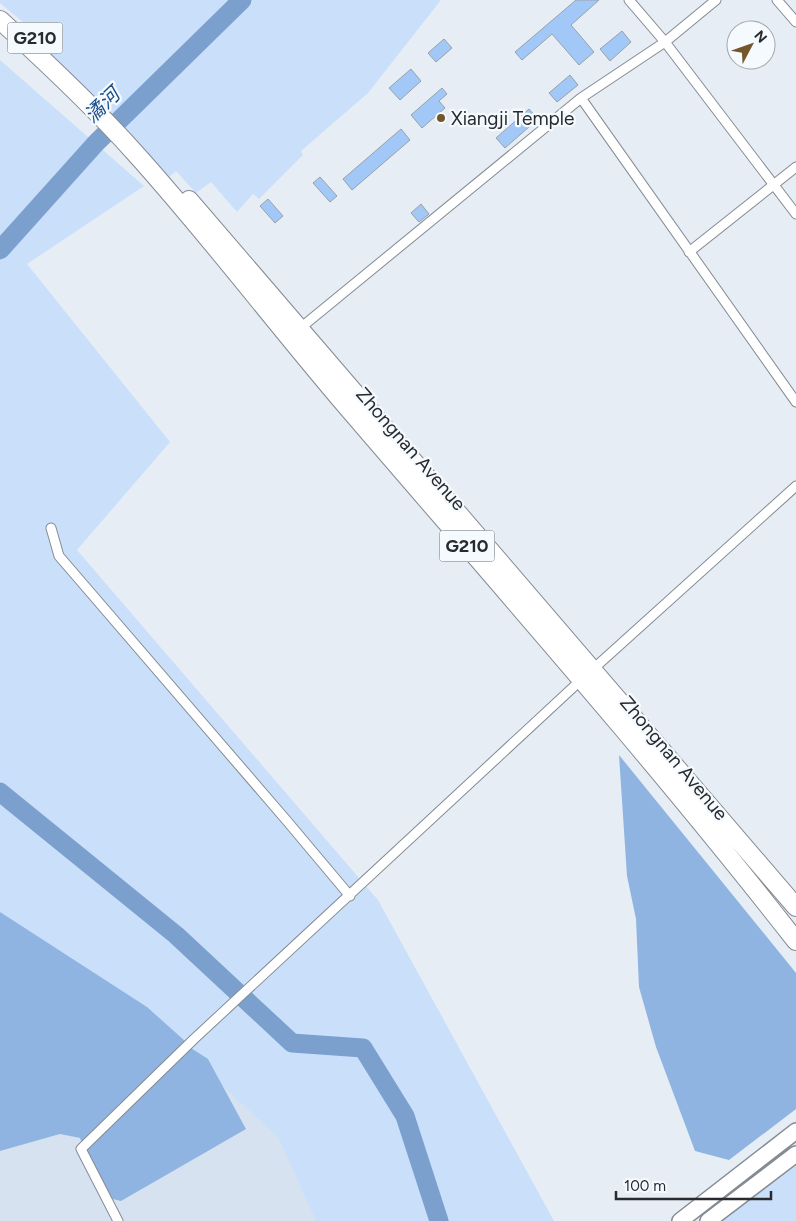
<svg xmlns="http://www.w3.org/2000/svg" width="796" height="1221" font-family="Figtree,'Noto Sans SC',sans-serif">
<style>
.built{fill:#d6e2f0}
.green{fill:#cae0fa}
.forest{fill:#8fb4e1}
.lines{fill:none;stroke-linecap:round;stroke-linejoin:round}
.river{stroke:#7ca0cd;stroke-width:19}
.building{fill:#a2c8f7;stroke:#9aa0a8}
.street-casing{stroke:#858b93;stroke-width:11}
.primary-casing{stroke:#858b93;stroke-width:18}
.highway-casing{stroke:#858b93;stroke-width:20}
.street{stroke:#fff;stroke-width:9}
.primary{stroke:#fff;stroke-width:15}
.highway{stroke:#fff;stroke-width:18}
.poi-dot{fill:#75562b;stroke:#f5faff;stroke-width:2}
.labels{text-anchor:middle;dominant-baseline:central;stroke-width:4.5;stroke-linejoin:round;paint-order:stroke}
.shield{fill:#f5faff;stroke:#66686c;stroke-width:1}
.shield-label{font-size:18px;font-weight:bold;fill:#282a2d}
.poi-label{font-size:19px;fill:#282a2d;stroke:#f5faff;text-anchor:start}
.street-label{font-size:19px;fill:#282a2d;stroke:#f5faff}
.water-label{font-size:20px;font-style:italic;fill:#1c4e86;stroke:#f5faff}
</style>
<rect width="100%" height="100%" fill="#e6edf5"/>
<path class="built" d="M208 1059 278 1112 335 1221H0V1151L60 1134 81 1138 82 1142 246 1129Z"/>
<path class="green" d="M0 0H441L368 93 301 151 303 155 259 199 253 194 237 212 211 182 196 193 176 171 161 184 40 46 30 28 0 3Z
M0 60 144 186 27 264 170 442 77 550 378 900 554 1221H316L278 1137 165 1033 0 928Z
M796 1154V1221H709Z"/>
<path class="forest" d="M619 755 796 973V1109L729 1160 695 1151 656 1047 639 987 636 919 627 876Z
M0 912 147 1007 185 1041 183 1043 208 1059 246 1129 121 1201 113 1199 90 1166 80 1138 60 1134 0 1151Z"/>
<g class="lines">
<path class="river" d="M0 250 96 143 242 0
M0 792 176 935 292 1043 363 1048 405 1116 439 1221"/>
</g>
<path class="building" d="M576 0H599L571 25 594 52 579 65 552 34 522 60 515 52Z
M622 31 631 42 610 61 600 49Z
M444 39 452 48 436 62 428 53Z
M411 69 421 81 400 100 389 88Z
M570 75 578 85 557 102 549 93Z
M442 88 447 94 439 101 445 108 422 128 411 115Z
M529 109 538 119 505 148 496 138Z
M401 129 410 140 352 190 343 179Z
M320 177 337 196 330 202 313 183Z
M268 199 283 216 275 223 260 206Z
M421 204 429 214 419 222 411 213Z"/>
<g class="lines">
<g class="street-casing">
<path id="street" d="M629 0 665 42 796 214
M777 0 796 22
M581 98 796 402
M689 252 796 167
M298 330 581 98 665 42 716 0
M51 528 59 556 287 821 350 896
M118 1221 81 1149 194 1039 581 680 796 486"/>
</g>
<g class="primary-casing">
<path id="primary" d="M680 1221 796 1131
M708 1221 796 1154"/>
</g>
<g class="highway-casing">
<path id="highway" d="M0 20C47 63 93 106 135 153 209 235 275 323 347 407 498 583 653 758 796 941
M189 200 796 907"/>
</g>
<use href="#street" class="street"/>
<use href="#primary" class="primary"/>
<use href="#highway" class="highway"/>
</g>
<circle class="poi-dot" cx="441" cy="118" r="5"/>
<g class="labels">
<g class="shield">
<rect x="7.5" y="22.5" width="55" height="31" rx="4"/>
<rect x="439.5" y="530.5" width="55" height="31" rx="4"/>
</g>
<g class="shield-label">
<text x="35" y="38">G210</text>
<text x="467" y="546">G210</text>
</g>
<g class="poi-label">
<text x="451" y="118">Xiangji Temple</text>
</g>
<g class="street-label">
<text transform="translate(411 449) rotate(49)">Zhongnan Avenue</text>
<text transform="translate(674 758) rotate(50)">Zhongnan Avenue</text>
</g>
<g class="water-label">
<text transform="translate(102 105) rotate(-44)">潏河</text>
</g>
</g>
<g transform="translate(751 45) rotate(49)"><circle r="24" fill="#f5faff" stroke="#a3a7ab"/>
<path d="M0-4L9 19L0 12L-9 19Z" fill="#75562b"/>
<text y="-8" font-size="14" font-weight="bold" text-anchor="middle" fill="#282a2d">N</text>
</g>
<path d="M616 1191v8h155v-8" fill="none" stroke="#282a2d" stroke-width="2.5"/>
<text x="624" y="1191" font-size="15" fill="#282a2d" stroke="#f5faff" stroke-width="4" paint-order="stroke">100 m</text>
</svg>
